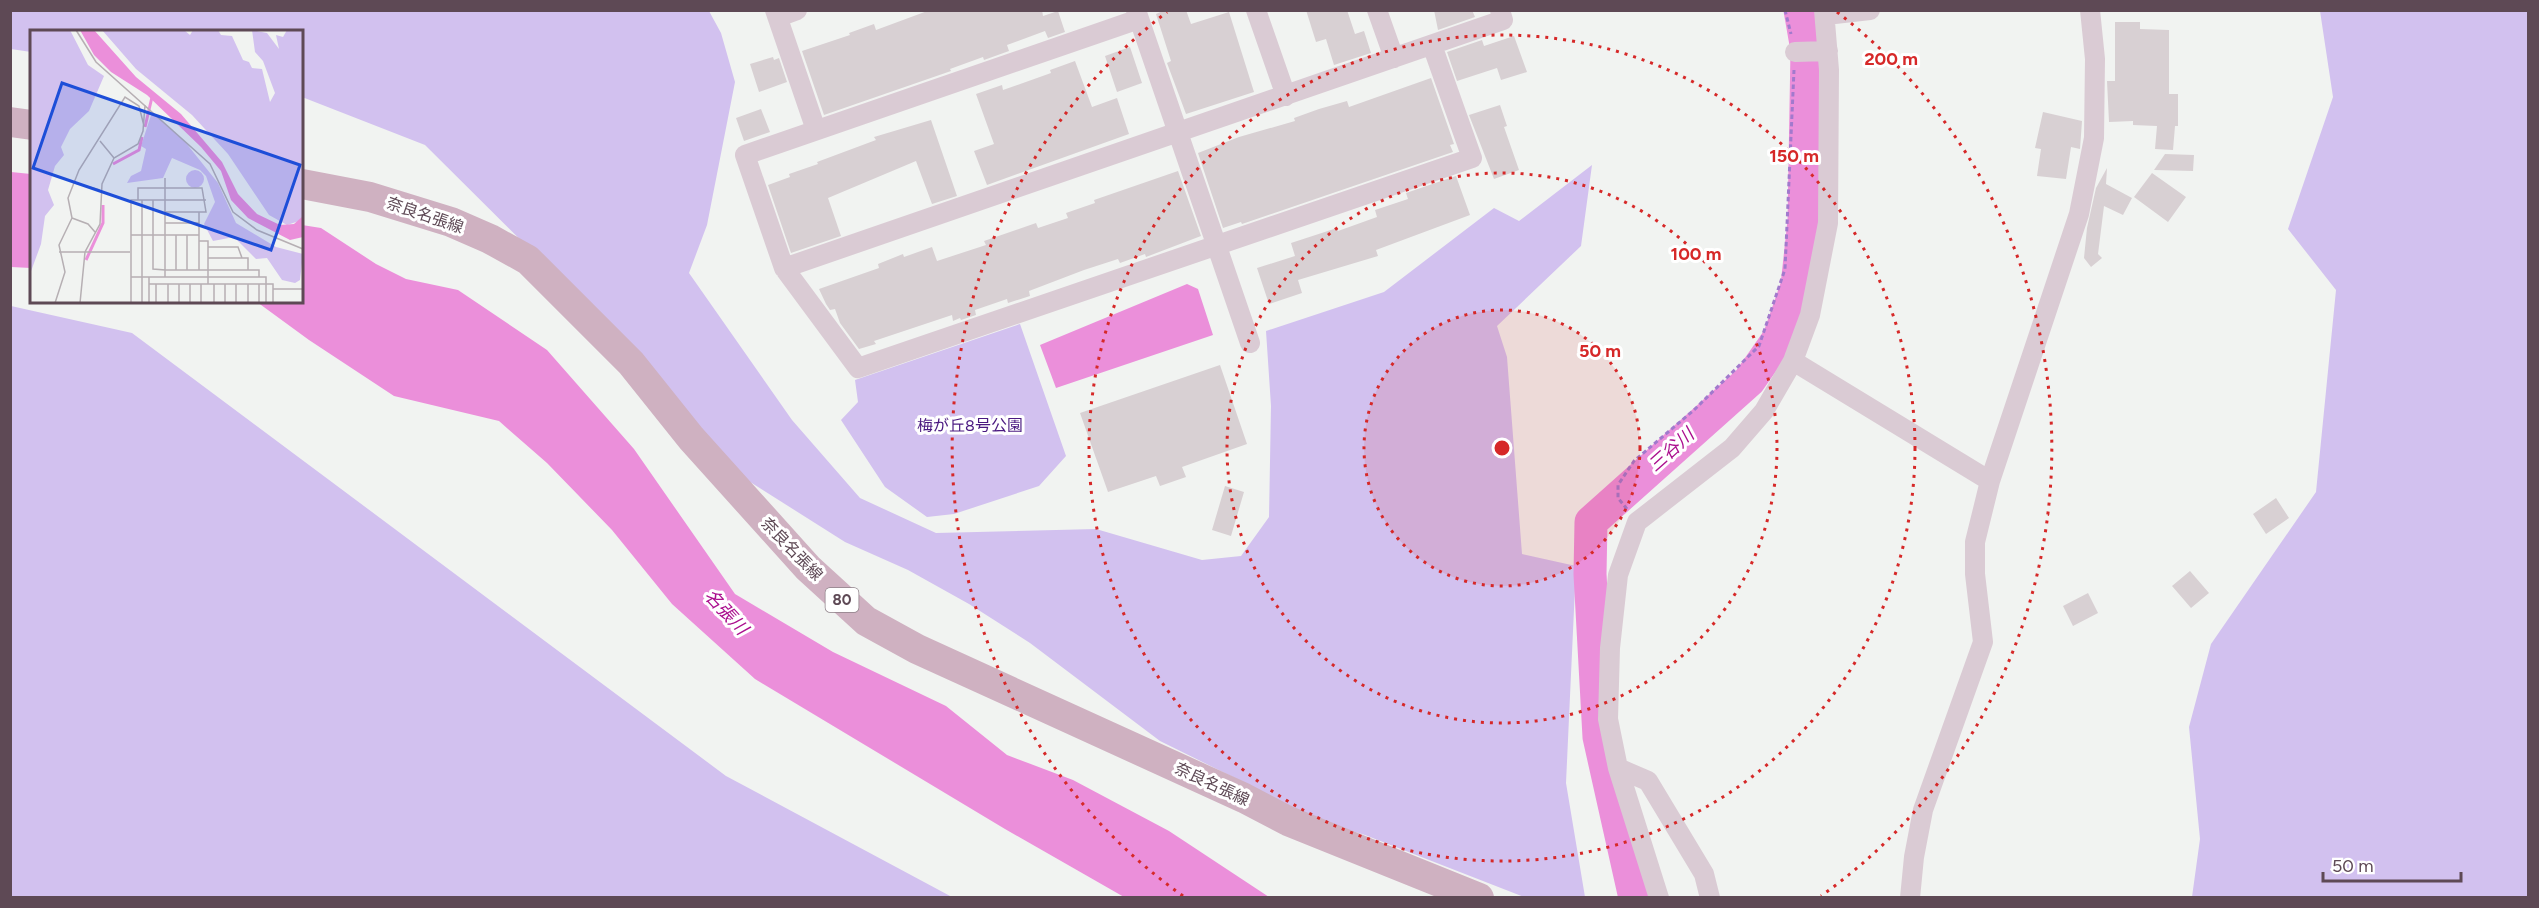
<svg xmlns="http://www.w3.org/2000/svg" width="2539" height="908" font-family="Figtree,'Noto Sans JP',sans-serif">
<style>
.green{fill:#d2c1ef}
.water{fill:#eb8fda}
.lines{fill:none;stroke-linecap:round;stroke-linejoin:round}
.river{stroke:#eb8fda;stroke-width:33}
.building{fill:#d8d0d3}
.path{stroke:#a279cd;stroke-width:3;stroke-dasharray:4.5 3;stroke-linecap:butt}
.street{stroke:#dacbd4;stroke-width:20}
.primary{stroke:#cfb1c1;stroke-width:30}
.ring{fill:none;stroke:#d62828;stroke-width:3;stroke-dasharray:3 6}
.labels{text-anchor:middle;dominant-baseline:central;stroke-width:6;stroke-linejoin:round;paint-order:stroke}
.shield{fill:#fff;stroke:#8e8088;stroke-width:1.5}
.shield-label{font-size:15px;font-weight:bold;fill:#5e4955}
.street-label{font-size:16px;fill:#5e4955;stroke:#fff}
.park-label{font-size:16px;fill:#4a1980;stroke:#fff}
.water-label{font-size:18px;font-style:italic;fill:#ab0f8e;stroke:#fff}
.inset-river{fill:none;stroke:#eb8fda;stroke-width:3}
.inset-road{fill:none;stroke:#b6afb3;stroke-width:1.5}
.view{fill:#1d4ed8;fill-opacity:0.15;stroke:#1d4ed8;stroke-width:3}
.inset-edge{fill:none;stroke:#5e4955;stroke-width:3}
.centre{fill:#d62828;stroke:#fff;stroke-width:3}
.ring-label{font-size:18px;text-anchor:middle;font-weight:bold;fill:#d62828;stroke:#fff;stroke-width:6;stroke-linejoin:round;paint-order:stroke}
</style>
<rect width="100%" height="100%" fill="#f1f3f1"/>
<path class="green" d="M11 11H709L721 33 735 82 707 225 689 273 792 420 860 498 936 533 1096 529 1202 560 1241 556 1269 517 1271 406 1266 331 1384 292 1494 208 1519 221 1592 165 1581 246 1497 326 1507 357 1522 554 1576 566 1566 783 1585 897H1524L1365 835 1298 814 1245 783 1160 741 1030 643 969 604 908 570 845 542 728 468 573 292 425 145 302 97V32H32L31 52 11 49Z
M2320 11H2528V897H2192L2200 839 2189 727 2211 644 2316 492 2336 290 2288 229 2333 97Z
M11 306 132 333 726 776 952 897H11Z
M1020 324 1066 456 1039 486 954 514 927 517 885 487 841 420 858 402 855 380Z"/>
<path class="water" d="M11 172 31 174V268L11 267Z
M302 225 321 228 376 264 406 279 458 290 547 350 634 449 735 594 833 652 946 706 1007 755 1073 780 1169 831 1269 897H1124L1005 829 755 679 672 604 612 530 547 463 499 421 394 396 309 340 257 302H302Z
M1187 284 1198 289 1213 335 1056 388 1040 345Z"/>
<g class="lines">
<path class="river" d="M1635 898 1599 737 1590 574 1591 522 1749 381 1779 338 1797 286 1804 221 1807 50 1800 10"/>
</g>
<path class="building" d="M930 10H1042L1043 16 1058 11 1065 32 1048 38 1045 31 1007 45 1009 51 984 60 983 57 950 69 951 71 824 115 802 51 850 35 849 33 874 24 876 30Z
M1165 10H1186L1191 24 1229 12 1254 92 1186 114 1167 63 1171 61 1156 14Z
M1306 10H1347L1355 34 1364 31 1371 53 1334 65 1326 39 1316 42Z
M1434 10H1472L1475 17 1438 30Z
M2115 22H2140V29L2169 30V94H2178V126H2175L2173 150 2155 149 2157 126 2133 125V121L2109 122 2107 81H2115Z
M1514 36 1527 72 1501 80 1497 68 1457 81 1447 52 1482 40 1484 46Z
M1130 47 1142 83 1117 92 1105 56Z
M773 57 774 60 779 58 787 82 759 92 750 64Z
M1075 61 1092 107 1117 98 1129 134 987 185 974 151 994 144 976 94 1002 85 1003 90 1051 73 1050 70Z
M1431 78 1454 144 1450 145 1453 152 1242 224 1241 222 1223 228 1198 153 1239 137 1295 121 1294 118 1319 109 1347 101 1349 107Z
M1500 105 1507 126 1504 127 1519 170 1494 179 1469 115Z
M761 109 770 132 744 141 736 118Z
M2043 112 2082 121 2080 149 2071 147 2066 179 2037 176 2041 149 2035 148Z
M931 120 957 196 932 204 916 161 828 198 841 236 791 253 768 185 790 177 789 174 818 164 817 162 876 140 874 137Z
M2165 154 2194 155 2193 171 2154 170Z
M2107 168 2106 184 2132 198 2123 215 2104 206 2098 254 2102 258 2091 267 2084 258 2087 228 2096 188Z
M1178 171 1201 236 1146 257 1145 254 1120 263 1118 259 1084 270 1029 291 1030 296 1008 303 1007 299 975 310 976 315 961 320 960 318 953 321 952 315 874 341 876 344 859 349 840 323 835 309 830 310 826 304 819 289 879 268 878 264 903 254 904 257 932 247 937 261 986 245 984 241 1036 223 1038 228 1068 218 1066 213 1095 203 1094 200Z
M2152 173 2186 197 2168 222 2134 197Z
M1456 176 1470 215 1376 250 1378 256 1298 280 1302 293 1269 304 1257 268 1295 256 1291 243 1337 228 1338 231 1377 217 1375 210 1408 199 1406 193Z
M1220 365 1247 444 1182 467 1186 477 1160 486 1156 476 1108 492 1080 413Z
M1225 486 1244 492 1231 536 1212 530Z
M2276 498 2289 518 2266 534 2253 514Z
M2190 571 2209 593 2191 608 2172 586Z
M2088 593 2098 613 2073 626 2063 606Z"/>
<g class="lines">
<path class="path" d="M1785 10 1791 34
M1627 509 1618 498V485L1634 461 1694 410 1759 346 1785 269 1794 70"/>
<path class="street" d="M775 10 816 130
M1136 10 1250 343
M1256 10 1286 96
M1377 10 1394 58
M1826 15 1870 10
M778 17 797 10
M1139 19 745 155 784 268 858 368 1472 158 1432 45
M1795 52 1828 51
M784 268 1503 20 1500 10
M1793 361 1990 481
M1618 768 1648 781 1704 874 1710 898
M1659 898 1618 768 1608 719 1610 648 1618 575 1637 522 1732 448 1764 411 1793 361 1810 315 1828 223 1829 70 1824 10
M1910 898 1914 857 1923 810 1983 642 1975 574V542L1990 481 2079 214 2094 138 2095 59 2090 10"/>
<path class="primary" d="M10 122 32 125
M302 184 370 197 451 222 490 239 528 260 631 363 691 438 808 568 866 621 917 649 1244 798 1288 821 1479 898"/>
</g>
<circle cx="1502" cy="448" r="138" fill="#d62828" fill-opacity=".12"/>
<g class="ring">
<circle cx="1502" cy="448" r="138"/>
<circle cx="1502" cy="448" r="275"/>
<circle cx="1502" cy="448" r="413"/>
<path d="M1183 896A550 550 0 0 1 1167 12M1837 12A550 550 0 0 1 1821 896"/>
</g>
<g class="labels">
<rect class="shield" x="825.5" y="588" width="33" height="24" rx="4.5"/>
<g class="shield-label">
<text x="842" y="600">80</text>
</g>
<g class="street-label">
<text transform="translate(425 215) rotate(19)">奈良名張線</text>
<text transform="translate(792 549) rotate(46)">奈良名張線</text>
<text transform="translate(1212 784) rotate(25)">奈良名張線</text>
</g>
<g class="park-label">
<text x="970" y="425">梅が丘8号公園</text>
</g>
<g class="water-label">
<text transform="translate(1671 450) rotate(-42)">三谷川</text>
<text transform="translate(726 612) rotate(47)">名張川</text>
</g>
</g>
<g transform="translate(30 30)">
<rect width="273" height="273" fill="#f1f3f1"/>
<path d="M0 0H40L58 35 74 46 59 81 40 99 31 117 34 125 25 136 18 160 24 175 15 186 11 214 0 244ZM72 0H154L160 5 163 0H188L191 5 202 6 213 30 219 32 222 38 232 39 240 72 245 63 233 31 225 22 222 0 237 3 249 19 246 5 253 7 257 0H273V186L269 191 257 195 239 185 198 124 162 85 106 39ZM122 82 156 113 188 153 206 193 246 217 273 224 270 250 265 253 252 250 237 228 226 229 204 207 183 211 174 194 185 172 176 146 170 140 142 128 133 148 97 153 101 146 111 141 116 119 111 116ZM156 149a9 9 0 1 1 18 0a9 9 0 1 1-18 0Z" fill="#d2c1ef"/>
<path d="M50 0H64L106 47 151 84 192 132 208 164 227 184 250 195 264 194 273 186V207L260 210 218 188 201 170 191 141 171 117 117 65 81 42 64 25Z" fill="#eb8fda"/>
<path class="inset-river" d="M115 97 122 67M83 134 109 120 112 107M56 230 73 193V175"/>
<path class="inset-road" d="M46 0 66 32 180 134 203 182 227 200 273 219M70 111 84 128M135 148V240H229V247M45 153 70 160M108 170V158H172L176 182H135M123 170V239L135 240V247M42 188 58 194 65 202M135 193H169M101 205H169M146 205V240M169 211H178V254M178 217H208L212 228H218V240M29 222H100M178 228H212M157 240V205M169 240V182M101 247H236V273M119 247V273M119 254H243V273M138 254V273M195 254V273M229 254V273M243 259H273M25 273 35 242 29 215 42 188 38 168 49 140 95 67 109 76 114 96M50 273 55 222 70 194 72 154 84 128 108 114 113 101 115 75M101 273V170H176M112 273V170M126 273V254M149 273V254M160 273V254M171 273V254M184 273V254M206 273V254M218 273V254"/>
<path class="view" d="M32 53 270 135 241 220 3 138Z"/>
<rect width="273" height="273" class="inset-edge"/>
</g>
<circle cx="1502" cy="448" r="9" class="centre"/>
<g class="ring-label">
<text x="1891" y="65">200 m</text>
<text x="1794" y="162">150 m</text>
<text x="1696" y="260">100 m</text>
<text x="1600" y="357">50 m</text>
</g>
<rect width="2539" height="908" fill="none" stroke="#5e4955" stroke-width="24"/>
<path d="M2323 872v9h138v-9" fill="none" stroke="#5e4955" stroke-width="3"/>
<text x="2332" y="872" font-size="18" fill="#5e4955" stroke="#ffffff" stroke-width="4.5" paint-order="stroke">50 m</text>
</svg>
